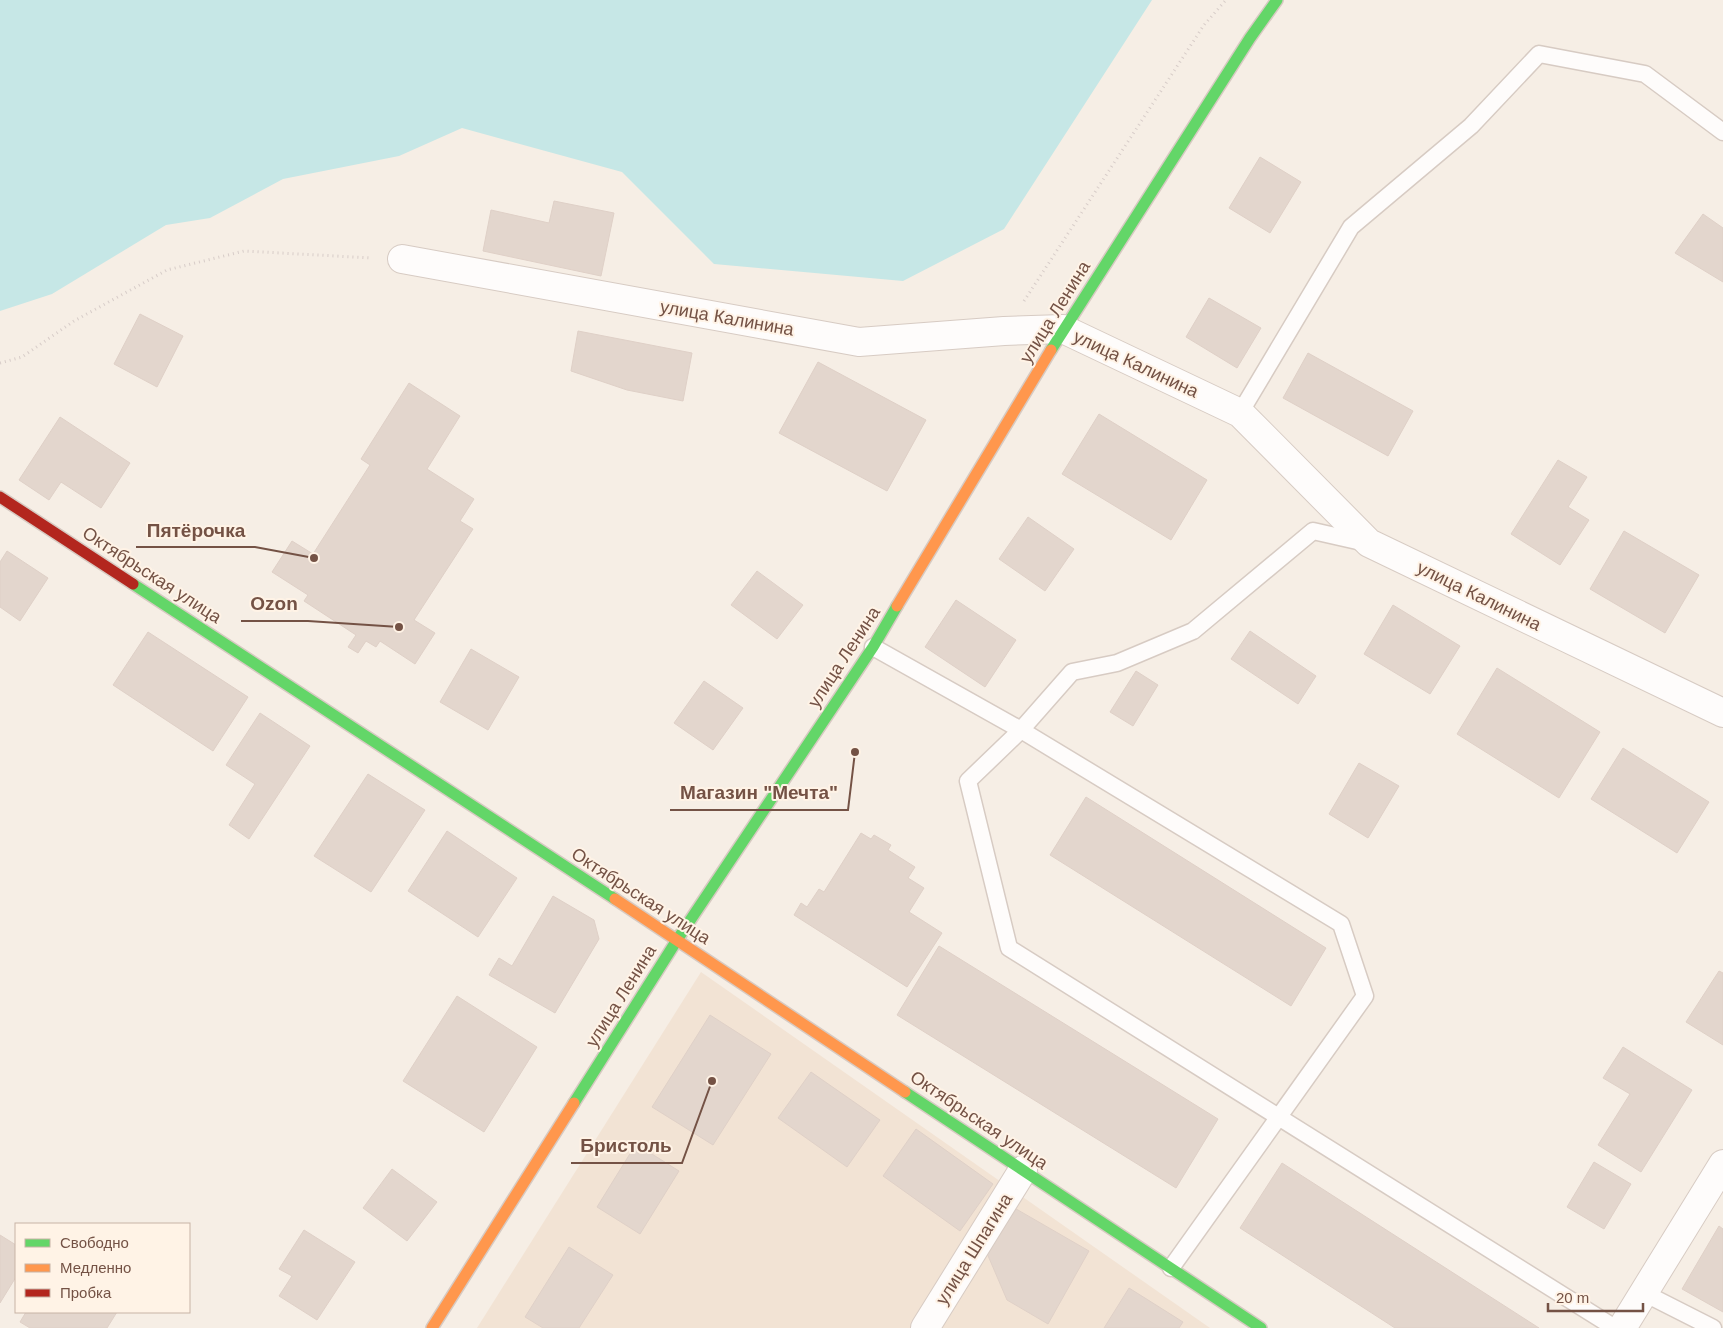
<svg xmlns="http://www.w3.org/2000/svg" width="1723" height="1328" font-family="Helvetica,sans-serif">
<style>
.residential{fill:#f2e3d4}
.water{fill:#c6e7e6}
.building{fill:#e3d6cd;stroke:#dfd0c7}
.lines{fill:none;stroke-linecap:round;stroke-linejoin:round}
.lane-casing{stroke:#d7cbc3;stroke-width:19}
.street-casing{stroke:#d7cbc3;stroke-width:30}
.fast-casing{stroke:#d7cac2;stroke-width:14}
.slow-casing{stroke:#d7cac2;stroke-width:14}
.jam-casing{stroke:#d7cac2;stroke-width:14}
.path{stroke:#d7ccc8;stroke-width:3;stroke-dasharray:1 4;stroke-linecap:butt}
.lane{stroke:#fefcfb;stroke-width:16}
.street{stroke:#fefcfb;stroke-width:28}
.fast{stroke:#63d668;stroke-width:11}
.slow{stroke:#ff974d;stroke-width:11}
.jam{stroke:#b3261e;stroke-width:11}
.labels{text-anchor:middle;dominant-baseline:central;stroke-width:4;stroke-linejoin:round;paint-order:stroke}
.street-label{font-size:18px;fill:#745245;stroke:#fff3e6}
.leader{fill:none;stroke:#745245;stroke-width:2}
.callout-dot{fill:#745245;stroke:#fff3e6;stroke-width:2}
.callout-label{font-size:19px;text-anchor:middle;font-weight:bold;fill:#745245;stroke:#fff3e6;stroke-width:4;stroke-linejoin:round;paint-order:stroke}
</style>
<rect width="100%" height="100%" fill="#f6eee5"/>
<path class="residential" d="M701 972 1210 1328H477Z"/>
<path class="water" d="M0 0H1152L1004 229 903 281 714 264 622 172 462 128 399 156 283 179 210 218 166 225 52 294 0 311Z"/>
<path class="building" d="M1260 157 1301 182 1270 233 1229 208Z
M554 201 614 213 601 276 483 251 491 210 549 223Z
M1703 214 1723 228V282L1675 253Z
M1209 298 1261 328 1237 368 1186 337Z
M140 314 183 336 157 387 114 364Z
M578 331 692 353 683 401 627 390 571 371Z
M1308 353 1413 411 1388 456 1283 398Z
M818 362 926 420 887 491 779 433Z
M409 383 460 416 427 469 474 499 460 521 473 529 414 620 435 633 415 664 380 641 376 647 366 641 358 653 348 647 356 635 304 601 308 595 272 572 292 541 313 554 370 465 361 459Z
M1099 414 1207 480 1171 540 1062 474Z
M60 417 130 463 101 508 61 482 49 500 19 480Z
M1558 460 1587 477 1568 507 1589 520 1560 565 1511 534Z
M1028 517 1074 549 1045 591 999 559Z
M1624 531 1699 575 1665 633 1590 589Z
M7 551 48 578 20 621 0 607V562Z
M757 571 803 605 777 639 731 605Z
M956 600 1016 640 985 687 925 647Z
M1393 605 1460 646 1430 694 1364 654Z
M1250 631 1316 676 1298 704 1231 659Z
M148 632 248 697 213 751 113 685Z
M471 649 519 677 488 730 440 702Z
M1497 668 1600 732 1559 798 1457 734Z
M1136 671 1158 685 1133 726 1110 712Z
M704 681 743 708 713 750 674 723Z
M260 713 310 746 249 839 229 825 255 784 226 765Z
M1623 748 1709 802 1677 853 1591 799Z
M1359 763 1399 786 1368 838 1329 814Z
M368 774 425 810 371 892 314 856Z
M1086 797 1326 948 1291 1006 1050 855Z
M447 831 517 878 478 937 408 891Z
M861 833 871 839 874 835 891 845 888 850 915 867 908 878 924 888 909 912 942 933 907 987 794 915 801 903 807 907 819 889 824 892Z
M553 896 594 920 599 939 555 1013 489 975 499 958 512 966Z
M939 946 1218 1119 1176 1188 897 1015Z
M1719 971 1723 973V1045L1686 1022Z
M457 996 537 1047 484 1132 403 1081Z
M710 1015 771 1054 713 1145 652 1107Z
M1623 1047 1692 1090 1641 1172 1598 1145 1630 1094 1603 1078Z
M811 1072 880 1120 847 1167 778 1118Z
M916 1129 993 1184 960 1231 883 1176Z
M636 1144 679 1171 640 1234 597 1207Z
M1594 1162 1631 1184 1604 1229 1567 1207Z
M1282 1163 1539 1328H1395L1240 1228Z
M392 1169 437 1202 407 1241 363 1208Z
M1011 1206 1089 1251 1048 1324 1007 1300 986 1251Z
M1719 1226 1723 1229V1312L1682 1289Z
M304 1230 355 1262 317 1320 279 1296 292 1276 279 1269Z
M0 1235 16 1245V1277L0 1303Z
M569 1247 613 1275 579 1328H543L525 1317Z
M1129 1288 1183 1322 1179 1328H1104Z
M26 1312H117L107 1328H30L20 1322Z"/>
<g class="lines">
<g class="lane-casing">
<path id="lane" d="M1240 413 1351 227 1471 126 1539 54 1645 74 1723 132
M1366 543 1313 531 1193 631 1117 663 1072 672 1021 730 968 781 1009 948 1615 1328
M873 647 1021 730 1341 924 1365 996 1171 1268
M1644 1293 1713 1328"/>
</g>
<g class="street-casing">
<path id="street" d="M402 259 859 342 1004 331 1063 329 1240 413 1369 543 1723 713
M925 1328 1023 1170
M1622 1328 1723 1164"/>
</g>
<g class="fast-casing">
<path id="fast" d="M1051 350 1250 38 1277 0
M133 584 615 899
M905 1092 1261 1328
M574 1103 677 940 873 647 897 606"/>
</g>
<g class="slow-casing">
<path id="slow" d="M897 606 1051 350
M615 899 905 1092
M432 1328 574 1103"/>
</g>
<g class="jam-casing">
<path id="jam" d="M0 497 133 584"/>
</g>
<path class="path" d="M1024 301 1204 25 1226 0
M0 363 22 357 74 321 167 270 244 251 372 258"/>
<use href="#lane" class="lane"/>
<use href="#street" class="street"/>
<use href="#fast" class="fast"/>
<use href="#slow" class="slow"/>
<use href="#jam" class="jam"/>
</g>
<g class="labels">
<g class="street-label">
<text transform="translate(1055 312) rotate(-58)">улица Ленина</text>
<text transform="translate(727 318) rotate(10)">улица Калинина</text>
<text transform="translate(1136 364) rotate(25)">улица Калинина</text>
<text transform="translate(152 575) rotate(33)">Октябрьская улица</text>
<text transform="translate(1479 596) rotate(26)">улица Калинина</text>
<text transform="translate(844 657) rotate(-57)">улица Ленина</text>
<text transform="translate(641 896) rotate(33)">Октябрьская улица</text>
<text transform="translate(621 996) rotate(-58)">улица Ленина</text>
<text transform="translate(979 1120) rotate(34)">Октябрьская улица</text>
<text transform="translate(974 1249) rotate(-58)">улица Шпагина</text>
</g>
</g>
<path class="leader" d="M314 558L255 547H136M399 627L308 621H241M855 752L848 810H670M712 1081L682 1163H571"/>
<g class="callout-dot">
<circle cx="314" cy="558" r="5"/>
<circle cx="399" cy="627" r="5"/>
<circle cx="855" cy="752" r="5"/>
<circle cx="712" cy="1081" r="5"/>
</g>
<g class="callout-label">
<text x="196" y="537">Пятёрочка</text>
<text x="274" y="610">Ozon</text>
<text x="759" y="799">Магазин "Мечта"</text>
<text x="626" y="1152">Бристоль</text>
</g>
<rect x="15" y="1223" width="175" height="90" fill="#fff3e6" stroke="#c7b3a6"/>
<rect x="25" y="1239" width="25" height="8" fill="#63d668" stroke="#c7b3a6"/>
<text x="60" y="1248" font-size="15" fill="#745245">Свободно</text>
<rect x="25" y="1264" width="25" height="8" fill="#ff974d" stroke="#c7b3a6"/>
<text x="60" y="1273" font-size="15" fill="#745245">Медленно</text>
<rect x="25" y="1289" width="25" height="8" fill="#b3261e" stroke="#c7b3a6"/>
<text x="60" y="1298" font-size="15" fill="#745245">Пробка</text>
<path d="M1548 1303v8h95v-8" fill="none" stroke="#745245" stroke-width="2.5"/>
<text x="1556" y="1303" font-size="15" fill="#745245" stroke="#fff3e6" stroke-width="4" paint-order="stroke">20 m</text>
</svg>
